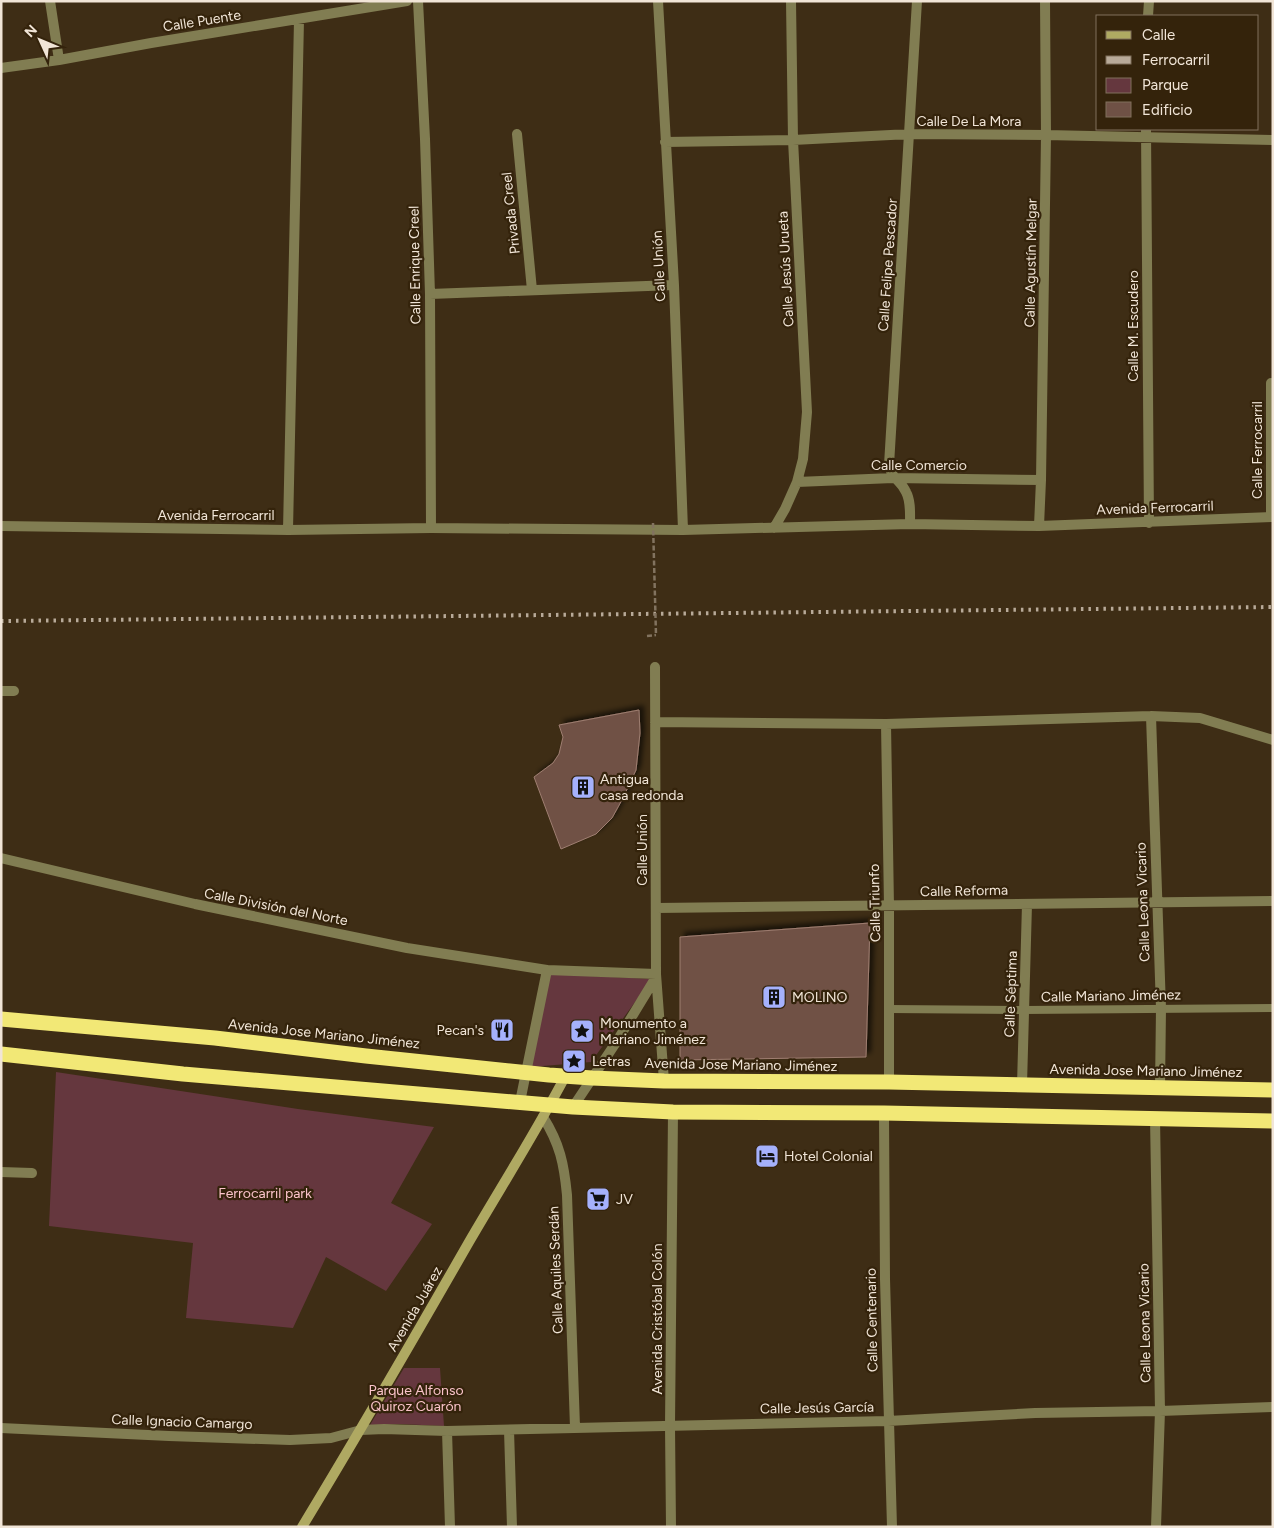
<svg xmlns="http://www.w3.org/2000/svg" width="1274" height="1528" font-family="Figtree,sans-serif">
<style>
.green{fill:#65373e}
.building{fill:#6f5145;stroke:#9f7e71;filter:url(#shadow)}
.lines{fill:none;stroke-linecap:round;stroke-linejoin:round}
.path{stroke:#82735f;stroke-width:2.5;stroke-dasharray:5 2.5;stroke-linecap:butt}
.lane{stroke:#817d52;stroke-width:8}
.street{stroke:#817d52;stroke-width:10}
.secondary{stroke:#afa962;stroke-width:10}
.highway{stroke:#f2e876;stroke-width:15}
.rail{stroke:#b8aa99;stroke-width:4;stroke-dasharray:2.5 5;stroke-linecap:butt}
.path-bridge{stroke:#82735f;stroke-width:2.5;stroke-dasharray:5 2.5;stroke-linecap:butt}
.labels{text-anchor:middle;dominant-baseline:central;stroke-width:4.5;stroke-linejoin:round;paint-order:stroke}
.street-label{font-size:14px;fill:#f1e5d7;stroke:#34230b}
.poi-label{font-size:14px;fill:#f1e5d7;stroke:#34230b;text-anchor:start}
.park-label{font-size:14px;fill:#fac3ca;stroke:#34230b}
</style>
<defs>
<filter id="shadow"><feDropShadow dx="4.5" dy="-4.5" stdDeviation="2.5" flood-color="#0009"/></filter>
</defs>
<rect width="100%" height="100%" fill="#3e2d15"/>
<path class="green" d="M550 974 652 979 591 1062 531 1067Z
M56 1072 298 1109 434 1127 391 1203 432 1224 386 1291 326 1257 293 1328 186 1318 193 1243 49 1226Z
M404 1368H440L444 1426 400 1424 370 1425Z"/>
<path class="building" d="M639 710 640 733 636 770 623 798 612 818 596 834 561 849 534 777 553 763 559 754 563 737 559 725Z
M870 923 866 1057 680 1060V937Z"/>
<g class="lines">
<path class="path" d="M647 636 656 635"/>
<path class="lane" d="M889 1009 1024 1010 1273 1008"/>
<path class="street" d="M50 1 59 60
M418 1 425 139 430 294 431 528
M658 1 674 285 683 530
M1148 16 1149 1
M1 68 59 60 151 43 407 1
M1146 129 1149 523
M517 134 532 290
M665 142 793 140 910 134 1046 135 1273 140
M430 294 674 285
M797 482 893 478 1041 480
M1271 517V383
M910 524C910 514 911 501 906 492 901 480 892 480 889 465L917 1
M1 526 288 530 431 528 683 530 910 524 1039 526 1273 517
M1039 526 1041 480 1046 135 1045 1
M774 528 785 509 797 482 803 459 807 412 793 140 791 1
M288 530 299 20
M655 667 656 974 664 1081
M1 691H14
M1151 716 1161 1008 1160 1088
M655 722 886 724 1151 716 1200 718 1273 740
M886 724 889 906V1082
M1 858 195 904 407 948 547 970 656 974
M656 908 1273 901
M1022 1085 1027 904
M520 1102 547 970
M573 1107 617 1041 656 977
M884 1113 885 1279 892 1527
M543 1117C560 1144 564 1164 567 1195L575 1427
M1155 1118 1160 1411 1156 1527
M1 1172 32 1173
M1 1428 169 1436 290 1440 331 1438 361 1430 384 1429 447 1431 888 1421 1035 1413 1160 1411 1273 1407
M509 1430 512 1527
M447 1431 450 1527
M671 1527 670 1426 673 1112"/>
<path class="secondary" d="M302 1527C359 1433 414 1338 469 1242 501 1187 536 1132 566 1075"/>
<path class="highway" d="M1 1019 215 1038 366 1056 549 1075 592 1078 664 1081 889 1082 1273 1090
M1 1054 183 1074 573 1107 673 1112 884 1113 1273 1121"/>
<path class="rail" d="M1 621 1273 607"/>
<path class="path-bridge" d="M653 523 656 635"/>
</g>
<defs>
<g id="building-square" transform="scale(1.25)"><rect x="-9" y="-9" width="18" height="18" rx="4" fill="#a5b1fc" stroke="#34230b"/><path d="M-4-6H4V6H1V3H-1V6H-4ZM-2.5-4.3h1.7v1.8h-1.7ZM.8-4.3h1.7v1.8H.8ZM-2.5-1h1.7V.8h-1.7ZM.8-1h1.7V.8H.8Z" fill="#111"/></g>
<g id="restaurant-square" transform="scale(1.25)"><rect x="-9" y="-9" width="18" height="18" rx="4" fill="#a5b1fc" stroke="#34230b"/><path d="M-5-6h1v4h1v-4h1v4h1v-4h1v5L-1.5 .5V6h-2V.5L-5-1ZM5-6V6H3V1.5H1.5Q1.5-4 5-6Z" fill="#111"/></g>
<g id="sight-square" transform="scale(1.25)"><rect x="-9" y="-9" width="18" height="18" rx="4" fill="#a5b1fc" stroke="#34230b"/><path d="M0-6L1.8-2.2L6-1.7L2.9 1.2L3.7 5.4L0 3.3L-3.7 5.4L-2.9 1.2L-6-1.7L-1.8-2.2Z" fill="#111"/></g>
<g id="hotel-square" transform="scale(1.25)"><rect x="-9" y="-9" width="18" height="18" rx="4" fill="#a5b1fc" stroke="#34230b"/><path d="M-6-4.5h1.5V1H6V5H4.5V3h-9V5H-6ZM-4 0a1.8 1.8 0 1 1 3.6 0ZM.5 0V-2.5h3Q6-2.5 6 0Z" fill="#111"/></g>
<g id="supermarket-square" transform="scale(1.25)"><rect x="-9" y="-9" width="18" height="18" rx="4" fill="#a5b1fc" stroke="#34230b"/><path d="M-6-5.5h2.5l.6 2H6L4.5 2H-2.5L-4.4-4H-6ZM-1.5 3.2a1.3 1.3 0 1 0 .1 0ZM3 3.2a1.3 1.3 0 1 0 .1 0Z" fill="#111"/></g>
</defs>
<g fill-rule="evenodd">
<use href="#building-square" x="583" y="787"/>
<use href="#building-square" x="774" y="997"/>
<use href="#restaurant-square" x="502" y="1030"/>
<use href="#sight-square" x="582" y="1031"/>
<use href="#sight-square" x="574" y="1061"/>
<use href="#hotel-square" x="767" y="1156"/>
<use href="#supermarket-square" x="598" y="1199"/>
</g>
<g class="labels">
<g class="street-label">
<text transform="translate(202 21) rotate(-9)">Calle Puente</text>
<text x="969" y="121">Calle De La Mora</text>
<text transform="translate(511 213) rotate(-96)">Privada Creel</text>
<text transform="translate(1031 263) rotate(-89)">Calle Agustín Melgar</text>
<text transform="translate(415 265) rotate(-91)">Calle Enrique Creel</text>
<text transform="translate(888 265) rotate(-86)">Calle Felipe Pescador</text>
<text transform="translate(659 266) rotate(-93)">Calle Unión</text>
<text transform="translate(786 269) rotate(-93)">Calle Jesús Urueta</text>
<text transform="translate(1133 326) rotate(-90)">Calle M. Escudero</text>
<text transform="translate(1257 450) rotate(-90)">Calle Ferrocarril</text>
<text x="919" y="465">Calle Comercio</text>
<text transform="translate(1155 508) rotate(-2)">Avenida Ferrocarril</text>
<text x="216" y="515">Avenida Ferrocarril</text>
<text transform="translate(642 850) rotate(-90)">Calle Unión</text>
<text transform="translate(964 891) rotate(-1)">Calle Reforma</text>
<text transform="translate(1143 902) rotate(-92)">Calle Leona Vicario</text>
<text transform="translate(875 903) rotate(-91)">Calle Triunfo</text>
<text transform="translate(276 907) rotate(11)">Calle División del Norte</text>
<text transform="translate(1011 994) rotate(-88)">Calle Séptima</text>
<text transform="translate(1111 996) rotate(-1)">Calle Mariano Jiménez</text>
<text transform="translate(324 1034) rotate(6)">Avenida Jose Mariano Jiménez</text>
<text transform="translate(741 1065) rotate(1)">Avenida Jose Mariano Jiménez</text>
<text transform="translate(1146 1071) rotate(1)">Avenida Jose Mariano Jiménez</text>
<text transform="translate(556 1270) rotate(-92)">Calle Aquiles Serdán</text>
<text transform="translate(415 1309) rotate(-60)">Avenida Juárez</text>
<text transform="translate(657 1319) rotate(-90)">Avenida Cristóbal Colón</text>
<text transform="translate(872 1320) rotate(-91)">Calle Centenario</text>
<text transform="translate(1145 1323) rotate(-91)">Calle Leona Vicario</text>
<text transform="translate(817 1408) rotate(-1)">Calle Jesús García</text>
<text transform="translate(182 1422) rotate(2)">Calle Ignacio Camargo</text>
</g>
<g class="poi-label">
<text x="600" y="779">Antigua<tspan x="600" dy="16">casa redonda</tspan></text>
<text x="792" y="997">MOLINO</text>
<text x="600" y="1023">Monumento a<tspan x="600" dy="16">Mariano Jiménez</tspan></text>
<text x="484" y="1030" text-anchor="end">Pecan's</text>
<text x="592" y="1061">Letras</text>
<text x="784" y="1156">Hotel Colonial</text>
<text x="616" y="1199">JV</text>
</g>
<g class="park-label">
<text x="265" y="1193">Ferrocarril park</text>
<text x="416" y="1390">Parque Alfonso<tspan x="416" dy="16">Quiroz Cuarón</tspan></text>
</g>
</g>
<rect width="1274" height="1528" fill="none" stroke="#f1e5d7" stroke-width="5"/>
<rect x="1096" y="15" width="162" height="115" fill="#34230b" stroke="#80715d"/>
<rect x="1106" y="31" width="25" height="8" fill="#afa962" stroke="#80715d"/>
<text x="1142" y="40" font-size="15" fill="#f1e5d7">Calle</text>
<rect x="1106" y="56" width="25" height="8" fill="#b8aa99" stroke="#80715d"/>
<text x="1142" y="65" font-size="15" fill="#f1e5d7">Ferrocarril</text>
<rect x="1106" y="78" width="25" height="15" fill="#65373e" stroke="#80715d"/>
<text x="1142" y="90" font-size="15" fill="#f1e5d7">Parque</text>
<rect x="1106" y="102" width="25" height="15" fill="#6f5145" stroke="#80715d"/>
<text x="1142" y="115" font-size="15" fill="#f1e5d7">Edificio</text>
<g transform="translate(40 40) rotate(314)" stroke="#34230b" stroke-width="4" paint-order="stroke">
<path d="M0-4L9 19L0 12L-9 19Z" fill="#f1e5d7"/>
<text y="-8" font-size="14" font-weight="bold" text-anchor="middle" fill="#f1e5d7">N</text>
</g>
</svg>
